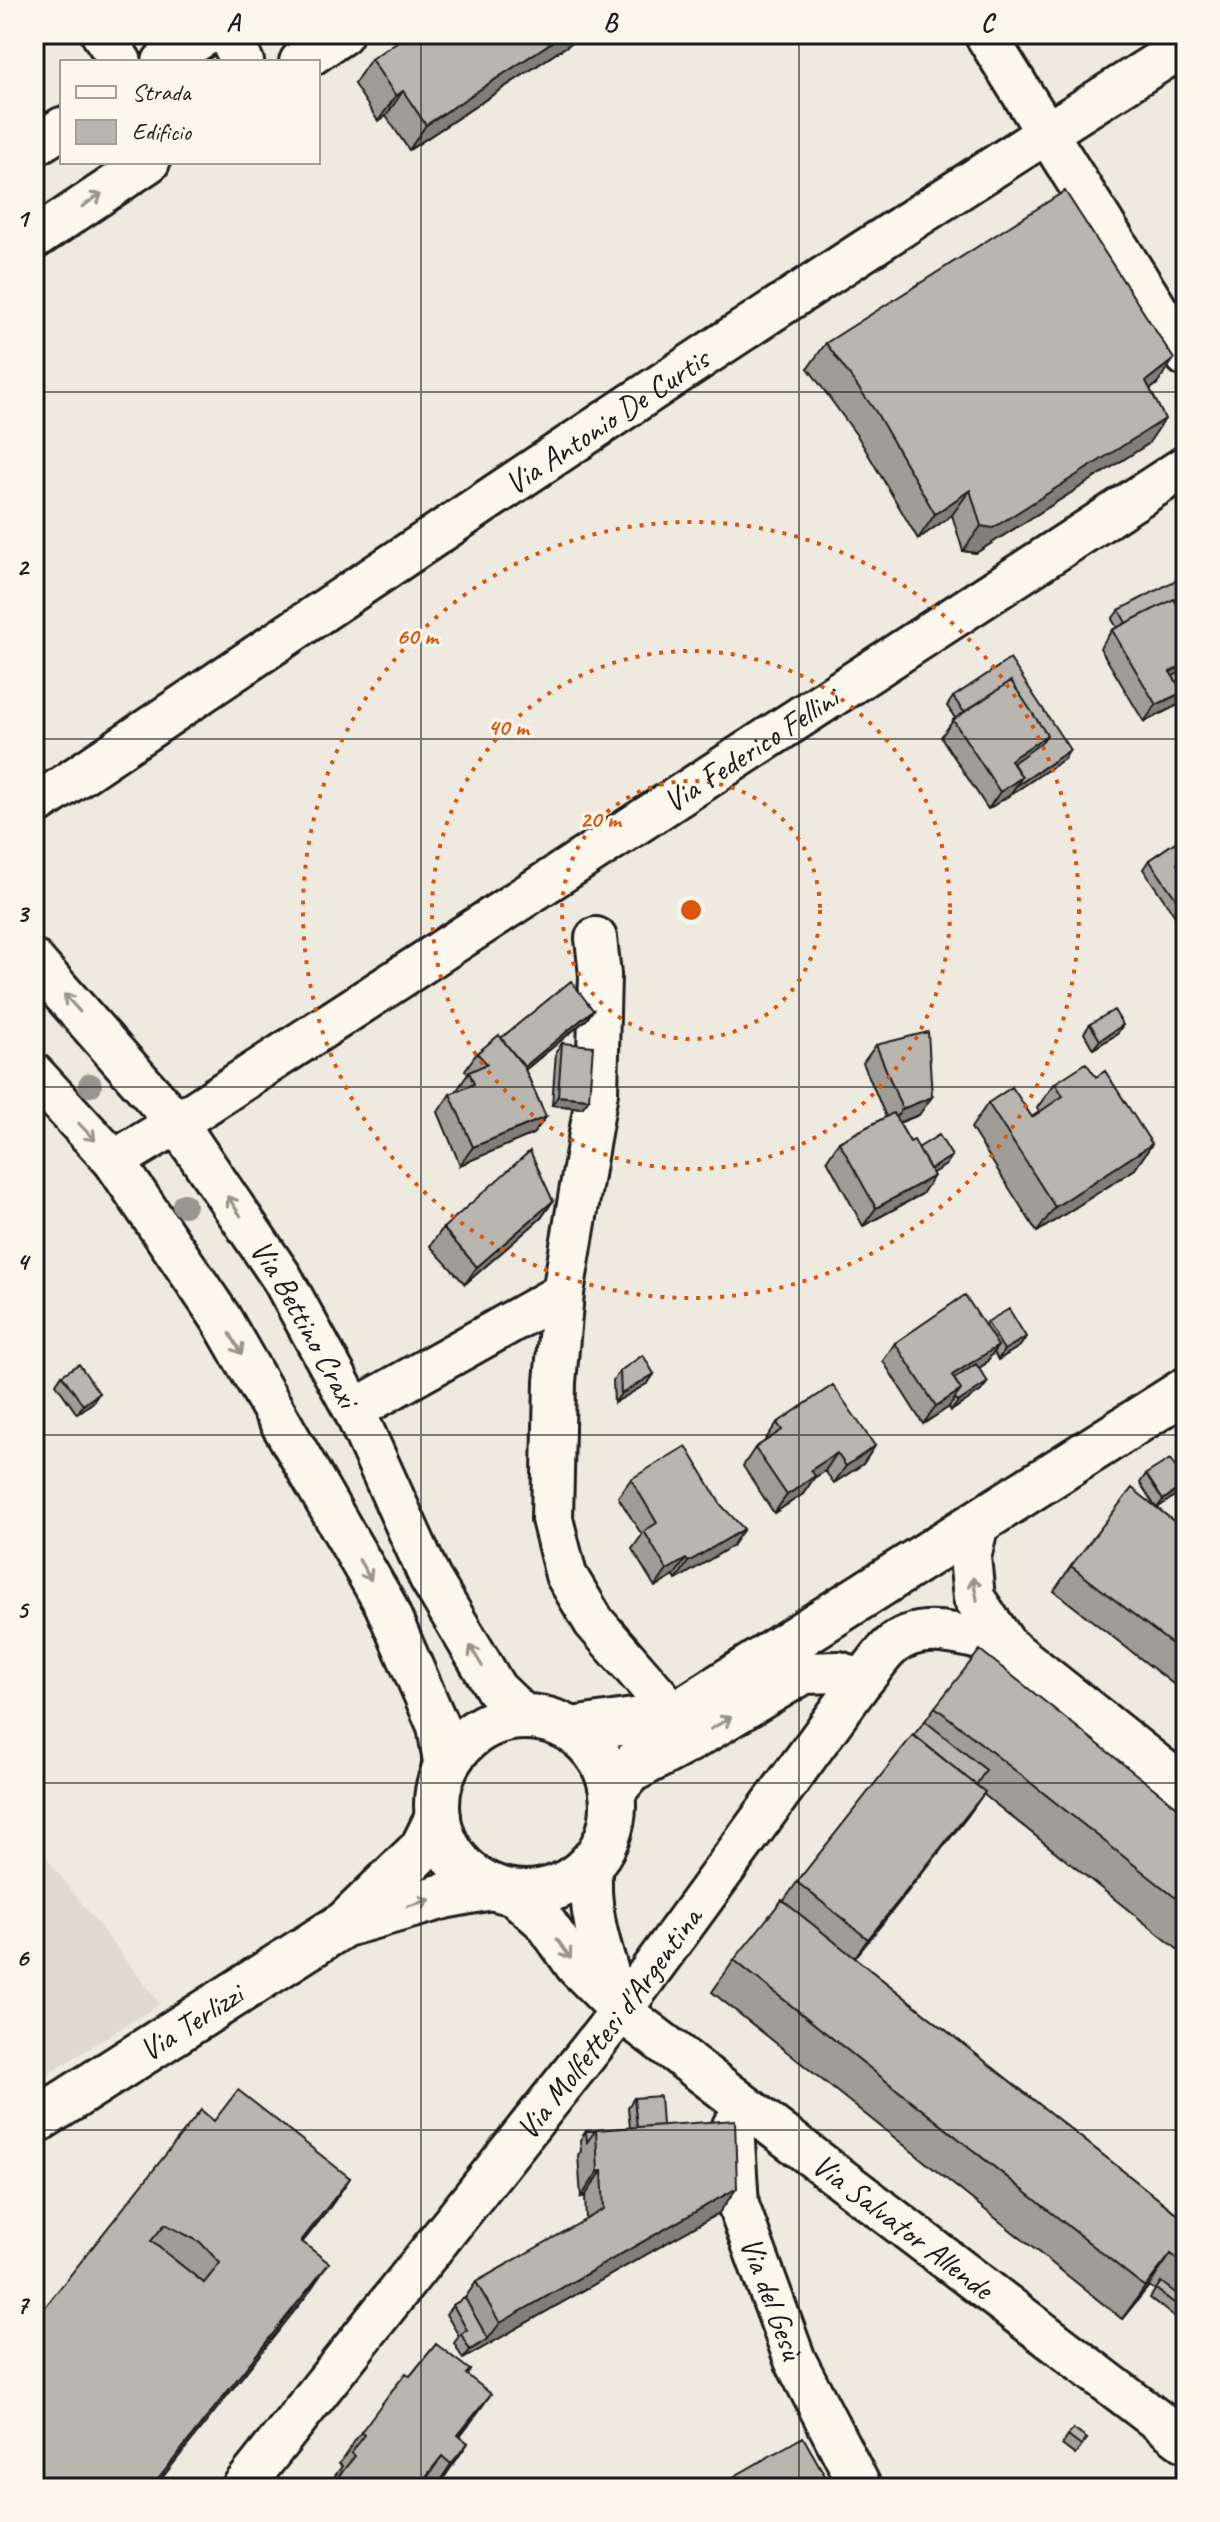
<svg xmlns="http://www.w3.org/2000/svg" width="1220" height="2522" font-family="Caveat,sans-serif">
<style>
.built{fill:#dedad1}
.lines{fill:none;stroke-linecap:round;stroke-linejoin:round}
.street-casing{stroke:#1c1c1c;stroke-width:46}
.secondary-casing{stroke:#1c1c1c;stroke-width:50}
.street{stroke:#fbf7ec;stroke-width:40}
.secondary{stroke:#fbf7ec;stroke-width:44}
.tree{fill:#98968f}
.wall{fill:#9f9d96;stroke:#1c1c1c;stroke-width:2}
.shaded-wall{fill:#827f7a;stroke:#1c1c1c;stroke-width:2}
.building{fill:#b9b6af;stroke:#1c1c1c;stroke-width:2;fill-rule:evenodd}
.oneway{stroke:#97948e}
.grid{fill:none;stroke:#1c1c1c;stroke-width:2;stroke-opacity:0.55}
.ring{fill:none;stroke:#de560d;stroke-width:4;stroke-dasharray:4 8}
.labels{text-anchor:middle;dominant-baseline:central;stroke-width:6;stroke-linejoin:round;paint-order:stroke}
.street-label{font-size:32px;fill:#1c1c1c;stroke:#fbf7ec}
.centre{fill:#de560d;stroke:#fbf7ec;stroke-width:4}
.ring-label{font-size:24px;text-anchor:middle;font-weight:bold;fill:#de560d;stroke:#fbf7ec;stroke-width:6;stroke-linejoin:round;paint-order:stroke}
.neatline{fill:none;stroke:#1c1c1c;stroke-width:3}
.grid-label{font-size:26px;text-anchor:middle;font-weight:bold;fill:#1c1c1c}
</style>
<rect width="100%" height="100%" fill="#eeeadf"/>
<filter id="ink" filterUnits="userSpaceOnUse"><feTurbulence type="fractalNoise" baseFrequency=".0125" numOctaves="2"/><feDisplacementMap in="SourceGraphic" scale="16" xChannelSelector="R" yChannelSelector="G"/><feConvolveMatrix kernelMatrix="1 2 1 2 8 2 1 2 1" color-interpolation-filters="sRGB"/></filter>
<g filter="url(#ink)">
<path class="built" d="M34 1842 160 2004 34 2083Z"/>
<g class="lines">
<g class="street-casing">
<g id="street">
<path d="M102 34 121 62"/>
<path d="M227 34 243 62"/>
<path d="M985 34 1186 356"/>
<path d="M163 62 207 34"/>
<path d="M300 62 342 34"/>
<path d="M34 146 62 128"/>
<path d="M34 239 149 162"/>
<path id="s1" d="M34 806C415 549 796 289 1186 45"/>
<path d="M596 938 600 975 597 1092 563 1293 555 1382 552 1519 566 1575 594 1622 675 1715"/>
<path id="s2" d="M34 961 177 1123 282 1278 354 1410 430 1578 496 1689 524 1716"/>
<path d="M34 1074 114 1161 220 1317 385 1604 438 1726 445 1768"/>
<path id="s3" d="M114 1161 177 1123 1186 466"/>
<path d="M354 1410 563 1293"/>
<path d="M978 1524 970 1557 974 1598 1007 1646 1186 1788"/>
<path d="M628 1774 692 1740 804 1673 839 1672 861 1682"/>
<path d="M592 1862C586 1912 603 1956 618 2003"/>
<path id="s4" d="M512 1893 545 1922 576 1966 621 2011 1186 2442"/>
<path id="s5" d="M733 2126 738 2205 795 2360 861 2488"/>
<path id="s6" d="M242 2488 621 2011 861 1682C871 1671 879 1657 890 1647 921 1618 971 1638 1007 1646"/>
</g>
</g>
<g class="secondary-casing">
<g id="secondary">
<circle cx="525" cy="1805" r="88"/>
<path d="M572 1730 675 1715"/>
<path d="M612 1792 675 1715 1186 1390"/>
<path d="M349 1923 444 1896 492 1887"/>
<path id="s7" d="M34 2122 346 1923 422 1849 438 1817"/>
</g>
</g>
<use href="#street" class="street"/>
<use href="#secondary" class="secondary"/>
</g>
<g class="tree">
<circle cx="90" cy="1085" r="12"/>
<circle cx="184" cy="1205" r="12"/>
</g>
<path class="wall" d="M585 34 409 150 386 116 378 121 354 84 371 59Z
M826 343 1156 385 1150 389 1148 444 976 553 963 551 952 515 918 539 858 437 808 368Z
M1186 596V701L1144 722 1100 648 1112 630 1117 628 1112 619 1119 610Z
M953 697 1064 759 988 809 941 737 955 718 947 706Z
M1186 835V932L1143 869 1149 860Z
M593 1010 587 1019 525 1070 546 1117 533 1134 460 1165 438 1112 450 1094 457 1091V1090L468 1074 465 1070 477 1053 501 1038Z
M1090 1024 1117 1034 1093 1049 1084 1033Z
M562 1043 589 1099 582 1108 552 1105 556 1052Z
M876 1045 919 1115 899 1123 910 1142 946 1165 932 1173 922 1194 863 1226 827 1160 839 1142 886 1117 863 1063Z
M1096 1077 1152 1144 1135 1169 1037 1232 971 1128 988 1103 1032 1117 1039 1112 1037 1108 1055 1083Z
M553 1201 541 1218 465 1284 430 1246 443 1228Z
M987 1322 1026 1337 1020 1346 998 1360 994 1352 985 1364 979 1368 981 1391 951 1411 949 1407 923 1424 883 1361 895 1343 984 1326Z
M620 1371 654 1374 648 1383 614 1403 613 1380Z
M62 1375 99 1393 93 1402 77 1414 56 1384Z
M777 1423 875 1446 863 1464 834 1483 825 1471 814 1478 803 1494 774 1513 743 1466 755 1448 765 1441V1440Z
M1146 1474 1180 1492 1157 1508 1186 1531V1694L1054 1591 1071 1566 1155 1506 1140 1483Z
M631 1479 732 1546 676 1580 674 1576 655 1587 632 1549 642 1535 618 1497Z
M935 1707 1186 1814V1956L983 1794 967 1817 855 1958 1186 2221V2326L1150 2298 1155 2290 1149 2286 1122 2319 712 1992 734 1960 783 1902 797 1882 925 1721Z
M634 2098 662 2125 719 2213 463 2359 454 2343 459 2336 446 2314 453 2305 465 2298 476 2282 586 2220 585 2196 581 2197 578 2155 581 2151 580 2140 586 2131 630 2128 628 2107Z
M214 2121 350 2178 328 2210 302 2243 307 2295 154 2488H34V2321Z
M470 2370 467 2375 469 2425 460 2437 468 2443 436 2488H329L331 2486 329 2484 342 2466 339 2464 361 2432 410 2376Z
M1073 2429 1087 2439 1075 2455 1062 2445Z"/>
<path class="shaded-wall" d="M564 34H585L409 150 426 125Z
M403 91 386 116 378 121 396 96Z
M1174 359 1156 385 1128 406 1146 381Z
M1165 419 1148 444 976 553 963 551 981 526Z
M970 490 952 515 918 539 935 514Z
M1186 664V675L1167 685 1170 672Z
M1183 692 1186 696V701L1144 722 1156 705Z
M1047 735 1035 752 1007 772 1010 760Z
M1070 750 1064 759 1010 795 1016 786Z
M1022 777 1010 795 988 809 1000 792Z
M593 1010 587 1019 510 1082 517 1073Z
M1123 1025 1117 1034 1093 1049 1100 1040Z
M558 1096 589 1099 582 1108 552 1105Z
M932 1097 919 1115 889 1126 902 1109Z
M546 1117 533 1134 460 1165 473 1147Z
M1152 1144 1135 1169 1037 1232 1055 1207Z
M952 1156 946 1165 916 1183 923 1174Z
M934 1176 922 1194 863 1226 876 1208Z
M553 1201 541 1218 465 1284 477 1267Z
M1026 1337 1020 1346 998 1360 1004 1350Z
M998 1346 985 1364 949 1387 952 1375Z
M654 1374 648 1383 614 1403 621 1394Z
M988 1382 981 1391 951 1411 958 1402Z
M961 1390 949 1407 923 1424 936 1406Z
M99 1393 93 1402 77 1414 83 1405Z
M875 1446 863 1464 834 1483 846 1466Z
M837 1453 825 1471 814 1478 803 1494 774 1513 787 1495 811 1470Z
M1186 1484 1180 1492 1156 1509 1163 1500Z
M744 1529 732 1546 676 1580 688 1562Z
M686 1559 674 1576 655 1587 667 1570Z
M985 1792 967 1817 850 1964 868 1939Z
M602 2171 585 2196 581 2197 598 2172Z
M350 2178 328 2210 278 2273 301 2241Z
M737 2188 719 2213 463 2359 470 2350 488 2339 500 2323Z
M1171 2254 1149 2286 1122 2319 1145 2287Z
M329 2263 307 2295 154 2488H151Z
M491 2394 469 2425 443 2457 458 2435Z
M468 2443 446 2475 435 2488 451 2464Z
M442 2456 420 2488H417Z"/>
<path class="building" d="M409 34H564L426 125 403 91 396 96 371 59Z
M1065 191 1174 359 1146 381 1165 419 993 528 981 526 970 490 935 514 876 412 826 343Z
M1178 579 1186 596V620L1174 599 1126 623 1119 610Z
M1174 599 1186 620V664L1170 672 1183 692 1156 705 1112 630Z
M1010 659 1070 750 1016 786 1022 777 1013 763 1041 743 1047 735 1011 681 964 712 953 697Z
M1186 669V696L1177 701 1183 692 1173 676Z
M1011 681 1047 735 1010 760 1022 777 1000 792 953 720Z
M1186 835V854L1177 864 1186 877V913L1149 860Z
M571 981 593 1010 524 1067 501 1038Z
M1114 1010 1123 1025 1100 1040 1090 1024Z
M928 1032 932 1097 902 1109 876 1045Z
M499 1035 523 1065 546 1117 473 1147 450 1094 474 1084 469 1072 487 1064 477 1053Z
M562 1043 593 1046 589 1099 558 1096Z
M1086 1063 1096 1077 1105 1071 1152 1144 1055 1207 988 1103 1012 1087 1032 1117 1063 1096 1055 1083Z
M893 1113 910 1142 914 1140 934 1176 876 1208 839 1142Z
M939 1135 952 1156 930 1169 918 1148Z
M530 1151 553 1201 477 1267 443 1228Z
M965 1295 998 1346 952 1375 961 1390 936 1406 895 1343Z
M1009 1309 1026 1337 1004 1350 987 1322Z
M643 1355 654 1374 621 1394 620 1371Z
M79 1364 99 1393 83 1405 62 1375Z
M976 1364 988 1382 958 1402 955 1398 961 1390 954 1379Z
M833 1385 875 1446 846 1466 837 1453 811 1470 815 1476 787 1495 755 1448 782 1430 777 1423Z
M686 1446 721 1505 744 1529 688 1562 686 1559 667 1570 644 1531 657 1523 631 1479Z
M1170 1459 1186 1483 1163 1500 1146 1474Z
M1132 1488 1186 1531V1655L1071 1566Z
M980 1650 1186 1814V1906L935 1707Z
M925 1721 986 1770 976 1785 914 1735Z
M913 1735 985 1792 868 1939 797 1882Z
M782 1900 1186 2221V2266L1171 2254 1145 2287 734 1960Z
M238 2090 350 2178 301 2241 329 2263 151 2488H34V2321L201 2110 214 2121ZM165 2224 200 2242 220 2263 204 2283 151 2241Z
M660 2096 662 2125 637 2127 634 2098Z
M735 2120 737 2188 500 2323 476 2282 604 2209 602 2171 598 2172 596 2130Z
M586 2131H595L587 2142Z
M1161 2282 1186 2301V2304L1182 2309 1156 2289Z
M465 2298 488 2339 470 2350 461 2334 467 2330 453 2305Z
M436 2344 470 2370 466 2374 491 2394 458 2435 468 2443 451 2464 442 2456 417 2488H329L355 2456 351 2453 365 2435 361 2432 389 2394 406 2373 410 2376Z
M1073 2429 1087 2439 1081 2446 1068 2436Z
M803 2437 832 2488H714Z
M321 2483 327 2488H317Z"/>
<defs><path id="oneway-shaft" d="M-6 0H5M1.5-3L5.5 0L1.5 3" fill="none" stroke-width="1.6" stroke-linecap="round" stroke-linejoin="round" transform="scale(2)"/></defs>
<g class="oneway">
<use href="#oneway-shaft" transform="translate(92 200) rotate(-34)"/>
<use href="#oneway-shaft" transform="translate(72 1003) rotate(-132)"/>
<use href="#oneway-shaft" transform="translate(87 1132) rotate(47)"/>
<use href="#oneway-shaft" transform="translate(234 1206) rotate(-124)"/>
<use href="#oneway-shaft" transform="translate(236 1344) rotate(60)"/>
<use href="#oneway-shaft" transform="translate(365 1570) rotate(60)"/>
<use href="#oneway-shaft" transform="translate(975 1589) rotate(-101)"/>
<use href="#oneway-shaft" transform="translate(476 1656) rotate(-121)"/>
<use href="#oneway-shaft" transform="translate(721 1723) rotate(-31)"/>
<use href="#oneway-shaft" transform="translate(419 1903) rotate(-16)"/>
<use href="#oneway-shaft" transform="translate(564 1949) rotate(55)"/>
</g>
</g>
<path class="grid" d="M421 34V2488M799 34V2488M34 392H1186M34 739H1186M34 1087H1186M34 1435H1186M34 1783H1186M34 2130H1186"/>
<g class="ring">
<circle cx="691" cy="910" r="129"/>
<circle cx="691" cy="910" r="259"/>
<circle cx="691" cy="910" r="388"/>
</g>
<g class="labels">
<g class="street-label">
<text stroke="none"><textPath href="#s1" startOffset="690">Via Antonio De Curtis</textPath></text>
<text stroke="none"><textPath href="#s3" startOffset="758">Via Federico Fellini</textPath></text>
<text stroke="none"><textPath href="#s2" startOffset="454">Via Bettino Craxi</textPath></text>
<text stroke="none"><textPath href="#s7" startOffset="186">Via Terlizzi</textPath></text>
<text stroke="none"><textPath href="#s6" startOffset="592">Via Molfettesi d'Argentina</textPath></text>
<text stroke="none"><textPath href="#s4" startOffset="516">Via Salvator Allende</textPath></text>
<text stroke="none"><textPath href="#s5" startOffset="178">Via del Gesù</textPath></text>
</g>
</g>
<circle cx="691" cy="910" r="12" class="centre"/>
<g class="ring-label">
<text x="417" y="644">60 m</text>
<text x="508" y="735">40 m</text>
<text x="600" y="827">20 m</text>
</g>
<rect width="1220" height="2522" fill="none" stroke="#fbf7ec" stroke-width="88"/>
<rect x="60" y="60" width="260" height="104" fill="#fbf7ec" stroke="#a29f99" stroke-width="2"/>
<rect x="76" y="86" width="40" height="12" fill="#fbf7ec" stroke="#a29f99" stroke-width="2"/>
<text x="132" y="100" font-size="24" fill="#1c1c1c">Strada</text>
<rect x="76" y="120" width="40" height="24" fill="#b9b6af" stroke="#a29f99" stroke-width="2"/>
<text x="132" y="140" font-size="24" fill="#1c1c1c">Edificio</text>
<rect x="44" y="44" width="1132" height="2434" class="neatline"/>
<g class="grid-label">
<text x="233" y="31">A</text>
<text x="610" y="31">B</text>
<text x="987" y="31">C</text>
<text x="22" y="227">1</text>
<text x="22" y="575">2</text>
<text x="22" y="922">3</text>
<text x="22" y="1270">4</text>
<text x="22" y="1618">5</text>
<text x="22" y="1966">6</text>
<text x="22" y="2313">7</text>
</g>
</svg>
